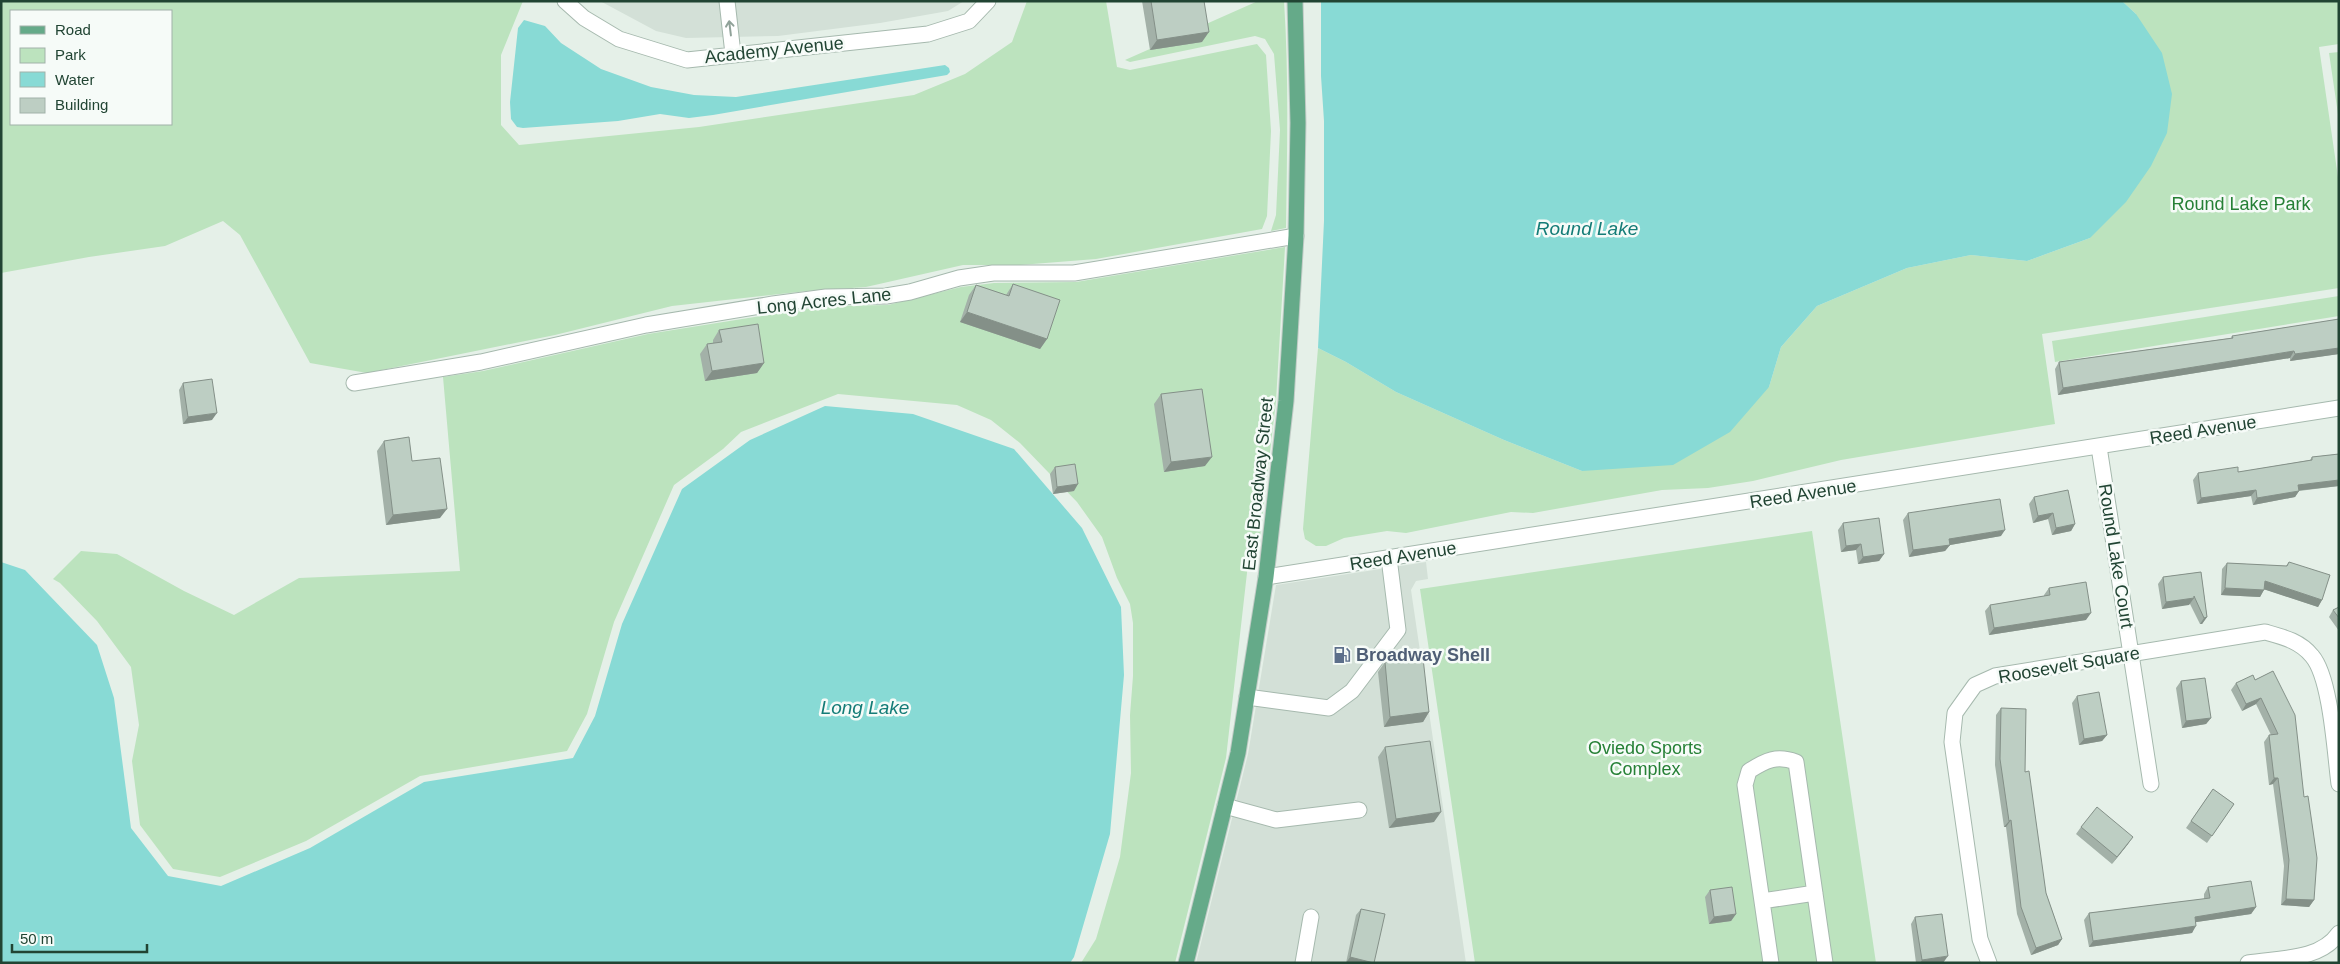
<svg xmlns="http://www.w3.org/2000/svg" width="2340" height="964" font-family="Arial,sans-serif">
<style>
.built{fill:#d3e0d7}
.green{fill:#bce3be;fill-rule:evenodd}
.water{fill:#88dad5}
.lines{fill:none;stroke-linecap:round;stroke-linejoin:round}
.minor-casing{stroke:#a6b9ae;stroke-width:17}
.major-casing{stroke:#c1cbc6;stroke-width:17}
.minor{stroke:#fff;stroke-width:15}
.major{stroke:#65aa89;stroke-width:15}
.wall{fill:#a3b1a8}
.shaded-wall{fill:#849088}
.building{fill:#bdcec3;stroke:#849088}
.oneway{stroke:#90a299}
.labels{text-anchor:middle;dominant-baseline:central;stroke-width:5;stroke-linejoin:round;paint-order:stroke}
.street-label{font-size:18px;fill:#214433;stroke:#f6fbf8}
.park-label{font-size:18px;fill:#268036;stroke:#f6fbf8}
.service-label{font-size:18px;font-weight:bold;fill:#4e5e75;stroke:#f6fbf8;text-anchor:start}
.water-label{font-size:19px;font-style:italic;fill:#147c77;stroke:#f6fbf8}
</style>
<rect width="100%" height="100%" fill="#e5f0e8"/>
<path class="built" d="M600 1H964L948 11 880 23 778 36 686 38 656 31Z
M1426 562 1428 579 1416 581 1411 590 1466 963H1196L1248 754 1276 585Z"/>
<path class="green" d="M1 1H523L501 55V125L519 145 699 127 914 95 965 74 1012 42 1027 1H1106L1117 67 1130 70 1257 44 1266 55 1271 131 1267 216 1262 229 1096 259 1020 265H963L866 287 807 291 672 306 555 335 367 373 310 363 240 235 223 221 165 246 89 257 1 273ZM11 11H171V124H11Z
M1258 1H1284C1289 77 1287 152 1286 228L1271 231 1276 215 1280 130 1274 54 1265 39 1255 36 1130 62 1125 60Z
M2122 1H2339V44L2319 47 2339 184V288L2042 334 2055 424 1841 460 1753 481 1708 488 1662 490 1533 513 1511 512 1406 533 1387 531 1344 538 1326 546H1316L1305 539 1303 529 1318 348 1346 362 1396 392 1504 440 1582 471 1769 387 1781 347 1817 306 1907 268 1971 255 2027 261 2090 238 2136 14Z
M2339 52V121L2329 53Z
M1285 247 1276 401 1257 562 1248 564 1226 758 1175 963H1081L1096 939 1120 857 1131 773 1130 715 1133 676V623L1130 604 1117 578 1102 537 1077 502 1020 443 991 420 957 405 838 394 741 432 723 449 674 485 614 622 587 714 567 751 420 776 306 841 220 877 173 869 140 825 132 761 139 725 131 667 97 621 60 583 53 579 81 551 117 554 184 591 234 615 299 578 460 571 443 377 483 371 648 334 774 314 827 306 888 305 961 287 994 283 1076 282Z
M2339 296V316L2055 362 2052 341Z
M1812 531 1876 963H1475L1420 589Z"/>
<path class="water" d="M1321 1H2122L2136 14 2162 53 2172 94 2167 133 2151 166 2126 202 2090 238 2027 261 1971 255 1907 268 1817 306 1781 347 1769 387 1730 432 1673 465 1582 471 1504 440 1396 392 1346 362 1318 348 1324 221V121L1321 76Z
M524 20 545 26 561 43 601 69 651 87 694 95 736 97 945 65 949 68 950 72 947 75 713 115 689 118 660 114 618 121 523 128 517 127 511 119 510 102 518 28Z
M825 406 913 414 1014 449 1082 528 1121 607 1124 675 1110 834 1074 957 1070 963H1V562L25 570 97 645 114 698 131 828 168 876 221 886 310 848 424 782 573 758 595 716 622 624 682 489 750 440Z"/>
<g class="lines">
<g class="minor-casing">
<path id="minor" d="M565 1 584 18 619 39 687 60 928 34 969 21 988 1
M727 1 733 54
M354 383 481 362 646 325 773 304 826 297 886 296 910 292 959 278 993 273H1074L1296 236
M2099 447 2151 784
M1266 577 2339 408
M1247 697 1329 708 1352 691 1398 630 1389 558
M1225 806 1276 820 1359 810
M1762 901 1815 893
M1303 963 1311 917
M1771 963 1745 785 1749 771C1766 760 1777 755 1796 762L1825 963
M1989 963 1980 939 1952 742 1955 713 1975 685 1995 676 2265 632C2283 637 2300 641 2312 656 2331 678 2335 754 2339 784
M2248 963C2278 958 2320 961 2339 933"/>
</g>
<g class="major-casing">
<path id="major" d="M1186 963 1238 753 1266 577 1286 401 1296 236 1298 123 1295 1"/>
</g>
<use href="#minor" class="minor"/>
<use href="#major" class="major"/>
</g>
<path class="wall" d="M1142 1H1204L1202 42 1150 50Z
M1013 284 1047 339 1040 349 960 322 969 295 976 285 1006 295Z
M2339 319V354L2290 361V358L2058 395 2055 369 2059 362 2231 338 2232 336Z
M719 330 764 363 757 373 705 381 700 354 707 344 713 343V340Z
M183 383 212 420 183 424 179 390Z
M1161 394 1205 466 1164 472 1154 404Z
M384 441 412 461 440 518 386 525 377 451Z
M2339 454V486L2299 491 2295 497 2253 505 2251 496 2197 504 2193 480 2198 473 2238 472 2310 460 2312 457Z
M1055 467 1074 491 1053 494 1050 474Z
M2034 497 2075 524 2071 531 2052 535 2048 519 2033 523 2029 504Z
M1908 513 2001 536 1950 545 1945 551 1909 557 1903 520Z
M1843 523 1884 554 1879 561 1858 564 1856 550 1841 552 1838 530Z
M2289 562 2322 600 2318 607 2264 589 2260 597 2221 595 2222 569 2227 563 2286 566Z
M2201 572 2207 617 2202 624H2200L2190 604 2162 609 2158 584 2163 577Z
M2049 588 2086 620 1989 635 1985 611 1990 605 2044 596V595Z
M2339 607V631L2329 617 2333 610Z
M1385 662 1429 712 1423 722 1384 727 1378 672Z
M2273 671 2314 900 2309 907 2281 905 2284 866 2273 784 2269 785 2264 742 2269 735H2271L2256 704 2242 711 2231 690 2236 683 2255 680Z
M2181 681 2211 718 2206 724 2182 728 2176 688Z
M2077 696 2107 735 2102 741 2079 745 2072 703Z
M2001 708 2025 772 2046 893 2062 939 2058 945 2031 955 2017 914 2006 827H2004L1995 765 1996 715Z
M1385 747 1434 822 1389 828 1378 757Z
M2213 789 2234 804 2207 843 2186 828Z
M2081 827 2128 844 2112 864 2076 834Z
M2208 887 2256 907 2251 914 2196 922 2192 933 2089 947 2084 920 2089 913 2204 899V894Z
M1710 890 1736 914 1731 921 1709 924 1705 897Z
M1361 909 1374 963H1346L1356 915Z
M1915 917 1943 963H1916L1911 924Z"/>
<path class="shaded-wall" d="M1209 32 1202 42 1150 50 1157 40Z
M967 312 1047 339 1040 349 960 322Z
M2339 348V354L2290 361 2295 354Z
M2294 351 2290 358 2058 395 2063 388Z
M764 363 757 373 705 381 712 371Z
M217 413 212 420 183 424 188 417Z
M1212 457 1205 466 1164 472 1171 462Z
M2339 480V486L2294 491 2298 485Z
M1078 484 1074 491 1053 494 1057 487Z
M2256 490 2251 496 2197 504 2201 498Z
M2299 491 2295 497 2253 505 2257 498Z
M447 509 440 518 386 525 393 515Z
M2053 513 2048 519 2033 523 2038 516Z
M2075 524 2071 531 2052 535 2056 528Z
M2005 530 2001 536 1950 545 1945 551 1909 557 1913 550 1949 539Z
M1861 544 1856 550 1841 552 1846 546Z
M1884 554 1879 561 1858 564 1863 557Z
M2265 581 2322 600 2318 607 2260 588Z
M2225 588 2264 590 2260 597 2221 595Z
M2194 598 2189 605 2162 609 2166 602Z
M2091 613 2086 620 1989 635 1994 628Z
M2207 617 2202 624H2200L2204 618Z
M2261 698 2256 704 2242 711 2246 704Z
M1429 712 1423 722 1384 727 1390 717Z
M2211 718 2206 724 2182 728 2186 721Z
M2107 735 2102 741 2079 745 2084 739Z
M2274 778H2278L2273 784 2269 785Z
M1441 812 1434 822 1389 828 1396 819Z
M2011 820 2006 827H2004L2009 821Z
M2133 837 2128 844 2112 864 2117 857Z
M2286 899 2314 900 2309 907 2281 905Z
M2256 907 2251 914 2190 923 2195 917Z
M1736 914 1731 921 1709 924 1714 917Z
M2196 926 2192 933 2089 947 2093 941Z
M2062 939 2058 945 2031 955 2036 948Z
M1948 956 1943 963H1920L1922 960Z
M1350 957 1374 963H1346Z"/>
<path class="building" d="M1151 1H1204L1209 32 1157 40Z
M1013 284 1060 300 1047 339 967 312 976 285 1009 296Z
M2339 319V348L2295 354 2294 351 2063 388 2059 362 2233 338 2232 336Z
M758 324 764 363 712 371 707 344 722 342 719 330Z
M212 379 217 413 188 417 183 383Z
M1202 389 1212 457 1171 462 1161 394Z
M409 437 412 461 440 458 447 509 393 515 384 441Z
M2339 454V480L2298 485 2299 491 2257 498 2256 490 2201 498 2198 473 2238 467V472L2312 460V457Z
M1075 464 1078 484 1057 487 1055 467Z
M2068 490 2075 524 2056 528 2053 513 2038 516 2034 497Z
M2000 499 2005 530 1949 539 1950 545 1913 550 1908 513Z
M1879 518 1884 554 1863 557 1861 544 1846 546 1843 523Z
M2289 562 2330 575 2322 600 2265 581 2264 590 2225 588 2227 563 2287 566Z
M2201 572 2207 617 2204 618 2194 596V598L2166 602 2163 577Z
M2086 582 2091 613 1994 628 1990 605 2050 595 2049 588Z
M2339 607V618L2333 610Z
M1423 658 1429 712 1390 717 1385 662Z
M2273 671 2295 715 2304 797 2308 796 2317 858 2314 900 2286 899 2289 860 2278 778H2274L2269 735 2278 734 2261 698 2246 704 2236 683 2253 675 2255 680Z
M2205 678 2211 718 2186 721 2181 681Z
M2099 692 2107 735 2084 739 2077 696Z
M2001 708 2026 709 2025 772 2029 771 2046 893 2062 939 2036 948 2021 907 2011 820 2009 821 2000 759Z
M1430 741 1441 812 1396 819 1385 747Z
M2213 789 2234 804 2212 836 2191 821Z
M2097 807 2133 837 2117 857 2081 827Z
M2251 881 2256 907 2195 917 2196 926 2093 941 2089 913 2210 898 2208 887Z
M1732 887 1736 914 1714 917 1710 890Z
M1361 909 1385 914 1374 963 1350 957Z
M1942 914 1948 956 1922 960 1915 917Z"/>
<defs><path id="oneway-shaft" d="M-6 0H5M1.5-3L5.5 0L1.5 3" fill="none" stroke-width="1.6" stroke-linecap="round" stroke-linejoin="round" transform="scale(1.25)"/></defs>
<use class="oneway" href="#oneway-shaft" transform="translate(730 28) rotate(-97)"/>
<defs>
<g id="fuel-bare" transform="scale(1.35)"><path d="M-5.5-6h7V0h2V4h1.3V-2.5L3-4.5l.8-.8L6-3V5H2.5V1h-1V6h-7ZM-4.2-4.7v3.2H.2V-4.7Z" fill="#5c6f8a" stroke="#f6fbf8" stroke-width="2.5" paint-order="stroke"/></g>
</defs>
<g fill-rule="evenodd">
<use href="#fuel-bare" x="1342" y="655"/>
</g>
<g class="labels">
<g class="street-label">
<text transform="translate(774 50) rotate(-6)">Academy Avenue</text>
<text transform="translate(824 301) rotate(-6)">Long Acres Lane</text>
<text transform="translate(2203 430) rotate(-9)">Reed Avenue</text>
<text transform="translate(1258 484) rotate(-84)">East Broadway Street</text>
<text transform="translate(1803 494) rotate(-9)">Reed Avenue</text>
<text transform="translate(1403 556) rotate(-9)">Reed Avenue</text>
<text transform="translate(2116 556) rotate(81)">Round Lake Court</text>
<text transform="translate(2069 665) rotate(-10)">Roosevelt Square</text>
</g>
<g class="park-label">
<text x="2241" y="204">Round Lake Park</text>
<text x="1645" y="748">Oviedo Sports<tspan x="1645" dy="21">Complex</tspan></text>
</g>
<g class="service-label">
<text x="1356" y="655">Broadway Shell</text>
</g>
<g class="water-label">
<text x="1587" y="228">Round Lake</text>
<text x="865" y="707">Long Lake</text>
</g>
</g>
<rect width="2340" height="964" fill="none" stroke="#214433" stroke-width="5"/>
<rect x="10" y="10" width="162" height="115" fill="#f6fbf8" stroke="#a1b2a9"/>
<rect x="20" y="26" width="25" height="8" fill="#65aa89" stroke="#a1b2a9"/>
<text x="55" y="35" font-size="15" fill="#214433">Road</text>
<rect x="20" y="48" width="25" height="15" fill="#bce3be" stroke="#a1b2a9"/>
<text x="55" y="60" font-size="15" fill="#214433">Park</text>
<rect x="20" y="72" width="25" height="15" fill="#88dad5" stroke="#a1b2a9"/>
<text x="55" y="85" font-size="15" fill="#214433">Water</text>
<rect x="20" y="98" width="25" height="15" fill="#bdcec3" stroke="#a1b2a9"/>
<text x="55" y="110" font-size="15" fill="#214433">Building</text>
<path d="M12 944v8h135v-8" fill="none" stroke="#214433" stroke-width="2.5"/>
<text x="20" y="944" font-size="15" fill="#214433" stroke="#f6fbf8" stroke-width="4" paint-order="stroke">50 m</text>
</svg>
